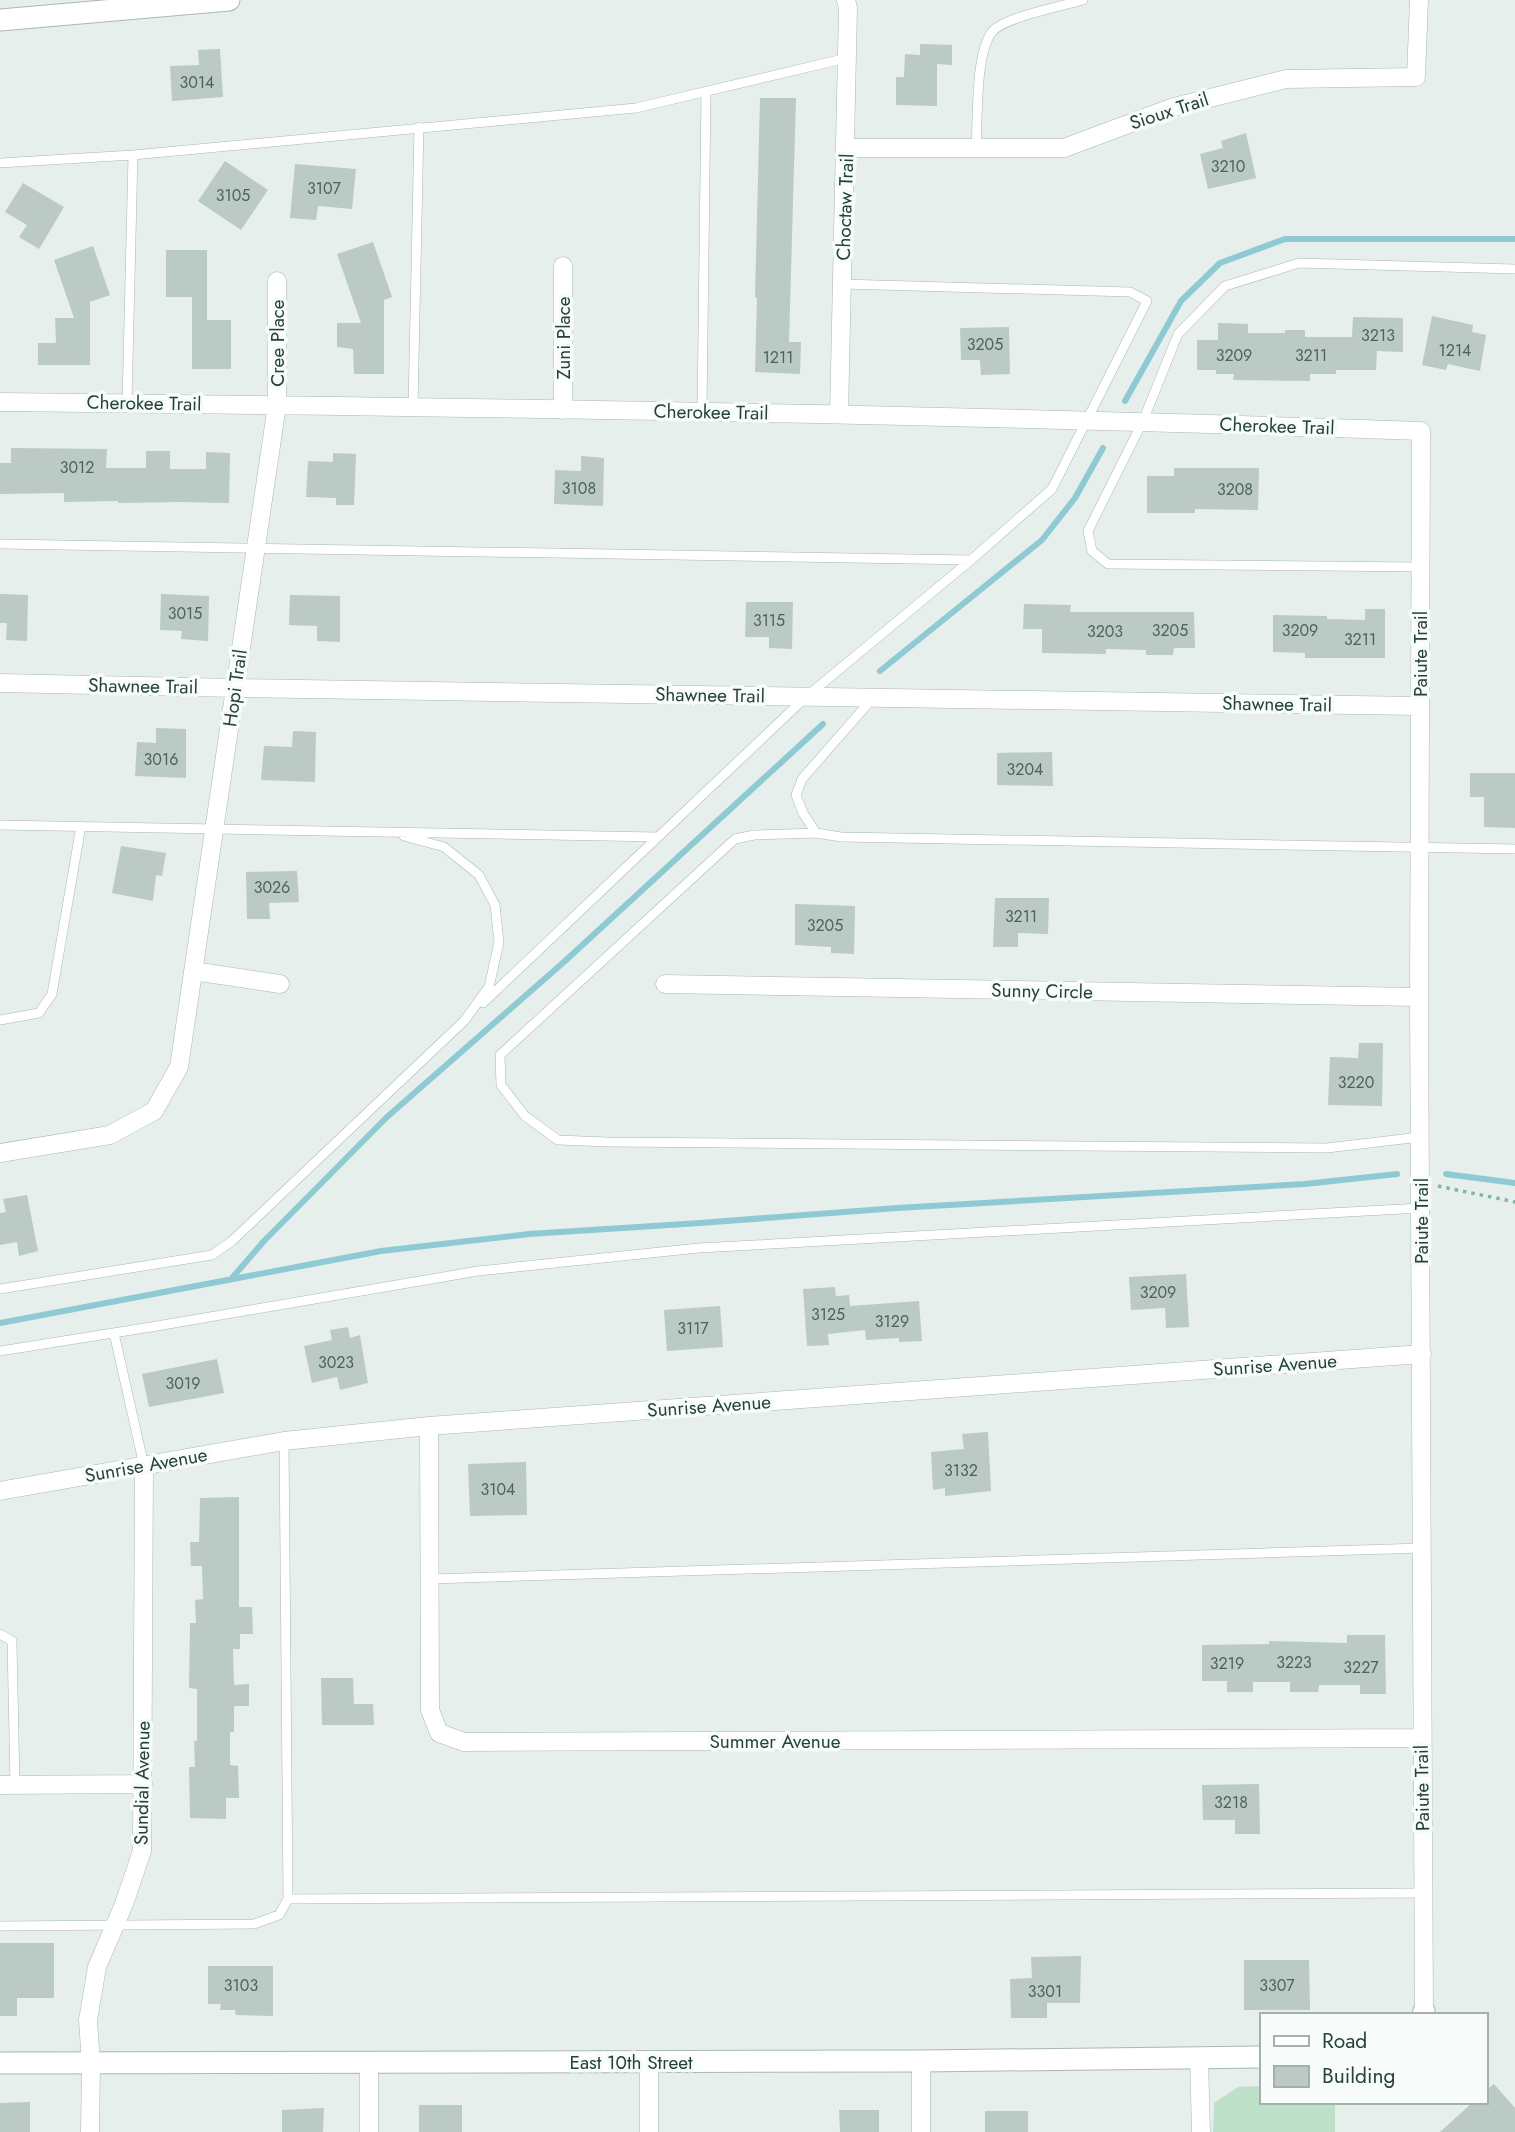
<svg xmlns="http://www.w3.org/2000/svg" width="1515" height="2132" font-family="Jost,sans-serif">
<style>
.green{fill:#bfe0c8}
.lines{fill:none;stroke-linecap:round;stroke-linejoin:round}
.stream{stroke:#8ec9d4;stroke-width:6}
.building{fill:#bbcac4}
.service-casing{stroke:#a8b8b2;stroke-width:10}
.minor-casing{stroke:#a8b8b2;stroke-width:19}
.tertiary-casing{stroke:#a8b8b2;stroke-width:23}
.path{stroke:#86b3a5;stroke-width:3.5;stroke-dasharray:3.5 5;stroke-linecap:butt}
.service{stroke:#fff;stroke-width:9}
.minor{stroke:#fff;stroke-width:18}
.tertiary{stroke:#fff;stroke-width:21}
.labels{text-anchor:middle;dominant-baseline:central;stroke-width:7;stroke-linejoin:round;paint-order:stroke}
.number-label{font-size:16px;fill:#4a645c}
.street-label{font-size:19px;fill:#24423a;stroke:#f7fbf9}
</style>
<rect width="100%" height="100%" fill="#e6efeb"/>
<path class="green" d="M1261 2086V2102H1335V2132H1213L1214 2103 1238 2087Z"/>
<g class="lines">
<path class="stream" d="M1125 401 1181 301 1220 263 1285 239H1515
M880 671 1042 540 1075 498 1103 448
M1446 1174 1515 1183
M232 1278 264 1241 387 1117 565 961 823 724
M0 1323 381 1251 529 1234 700 1223 897 1208 1305 1184 1397 1174"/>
</g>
<path class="building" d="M920 44 952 45V65L937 64V106L896 105V77H904L905 54 920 55Z
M220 49 223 97 172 101 170 66 199 65 198 50Z
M760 98H796L789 342H801L800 374 755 372 757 298 755 297Z
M1246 133 1256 178 1208 189 1200 154 1223 148 1221 141Z
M225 161 268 190 241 230 198 201Z
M295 164 356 169 352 209 318 206 316 220 290 218Z
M23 183 64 207 39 249 19 237 27 225 5 212Z
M373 242 392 297 384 300V374H354L353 349 337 347V323H361L337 254Z
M93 246 110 295 90 302V365H38V343H56L55 318H74L54 260Z
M166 250H207V320H231V369H192V297H166Z
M1432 316 1473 325 1472 332 1486 335 1480 371 1448 364 1446 370 1422 365Z
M1353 317 1403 318V352L1377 351 1376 370H1336V374H1310V381L1233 380 1234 374H1216V370H1197V340H1218V323L1248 324V333H1285V330H1305V337H1352Z
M1009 327 1010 374 981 375 980 360H961L960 328Z
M11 448 107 449 106 468H146V451H170V469H206V452L230 453 229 503 180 502 118 503V501L64 502V493L0 494V463H11Z
M333 453 356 454 354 505H336V498L306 497 308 461 333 462Z
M581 456 604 458 603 506 554 504 555 470 581 471Z
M1174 468H1259L1258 510 1195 509V513H1147V476H1174Z
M0 594 28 595 27 641 6 640 7 623H0Z
M161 594 209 596 208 641 181 639 182 631 160 630Z
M290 595 340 596V642L317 641V626L289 625Z
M746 602H793L792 649 769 648V637H745Z
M1024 604 1071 605 1070 612H1194L1195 648H1174L1173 655H1146V650L1106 649V654L1042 653V629H1023Z
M1365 609H1385V658H1305V653L1273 652V615L1327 616V619L1365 620Z
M156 728 186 729V778L135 776 137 742 156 743Z
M293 731 316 732 315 782 261 780 264 746 292 747Z
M1052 752 1053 786 997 785V753Z
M1470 773H1515V828L1484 827V797H1470Z
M121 846 166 853 162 876 156 875 153 901 112 893Z
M297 871 299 902 269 903 270 919H247L246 872Z
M995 898H1049L1048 934 1018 933V947H993Z
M795 904 855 906 854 954 831 953V947L795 945Z
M1359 1043H1383L1382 1106 1328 1105 1330 1057 1358 1058Z
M27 1195 38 1251 19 1256 17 1242 0 1245V1213L6 1212 3 1199Z
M1186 1274 1189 1327 1166 1328 1165 1308 1131 1310 1129 1277Z
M835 1287 836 1296 849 1295 850 1306 919 1301 922 1341 899 1342V1338L866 1340 865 1330 828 1334 829 1345 807 1346 803 1289Z
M720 1306 723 1347 667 1351 664 1310Z
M348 1327 350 1338 360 1335 368 1383 340 1390 337 1377 312 1383 304 1346 332 1340 330 1330Z
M217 1359 224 1393 149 1407 142 1374Z
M988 1432 991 1491 945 1496V1488L933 1490 931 1452 964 1449 962 1434Z
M526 1462 527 1515 470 1516 468 1464Z
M239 1497V1607H252L253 1634H240V1649H233L234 1685 249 1684V1706H234V1732H230V1765L238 1766 239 1798H226V1819L190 1818 189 1767H195L194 1741H197V1689L189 1688 190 1623H196L195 1600 203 1599 202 1566H191L190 1542H199L200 1498Z
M1347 1635H1385L1386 1694H1360V1685H1319L1318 1692H1290V1682H1253V1692H1227V1681H1202V1645L1269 1644V1641L1347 1643Z
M321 1678H353L354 1704H373L374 1725H322Z
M1259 1784 1260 1834H1235V1820H1203L1202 1785Z
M0 1943H54V1998H17V2016H0Z
M1081 1956 1080 2003H1047V2018H1011L1010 1979 1032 1978 1031 1957Z
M1244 1960H1309L1310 2010H1244Z
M208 1966H273V2016L236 2015 235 2010H220L221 2004H208Z
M1494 2084 1515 2108V2132H1440L1473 2102H1485V2091Z
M30 2102V2132H0V2103Z
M419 2105H462V2132H419Z
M324 2108 323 2132H282V2110Z
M839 2110H879V2132H840Z
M985 2111H1028V2132H985Z"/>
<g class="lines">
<g class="service-casing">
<path id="service" d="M976 148C978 119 975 54 992 32 1004 17 1063 6 1083 0
M0 163 133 155 636 108 847 58
M127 403 133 155
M413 407 419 127
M702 412 706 92
M0 544 971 560
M1420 567 1108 564 1092 551 1088 531 1143 421 1178 334 1225 286 1299 263 1515 269
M872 699 802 779 796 795 803 813 816 833 841 837 1515 849
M0 825 658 837 806 697 971 560 1052 489 1147 301 1130 292 842 284
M816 833 754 835 735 839 500 1055 501 1085 525 1116 558 1140 608 1142 1327 1148 1420 1137
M483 1003 658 837
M0 1020 39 1013 52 994 81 826
M0 1289 212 1255 232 1241 464 1021 489 987 499 942 495 905 479 875 444 847 404 836
M114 1333 144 1466
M0 1351 151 1327 478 1271 699 1248 1421 1208
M431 1579 1422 1548
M0 1634 12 1641 15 1785
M288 1899 1423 1893
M0 1926 254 1924 279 1915 288 1899 284 1441"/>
</g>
<g class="minor-casing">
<path id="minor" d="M846 148H1064L1174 107 1286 79 1416 77 1419 0
M0 402C474 407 947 414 1421 431L1419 997 1424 2011
M563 410V266
M839 414 848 8 846 0
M0 683 235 688 1419 706
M193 971 280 984
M665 984 1419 997
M0 1153 110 1135 154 1111 179 1067 277 405V281
M429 1426 430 1710 439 1733 464 1742 1422 1738
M0 1491 284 1441 429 1426 1422 1354
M0 1785 143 1784
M1199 2058 1201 2132
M921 2061V2132
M369 2064V2132
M90 2132 91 2064 88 2020 97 1967 124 1904 142 1851 144 1466
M649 2132V2061"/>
</g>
<g class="tertiary-casing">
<path id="tertiary" d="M0 20 229 0
M1423 2015 1424 2011
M0 2063 921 2061 1261 2057"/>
</g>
<path class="path" d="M1438 1186 1515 1202"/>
<use href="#service" class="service"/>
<use href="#minor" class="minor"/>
<use href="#tertiary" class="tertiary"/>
</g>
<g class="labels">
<g class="number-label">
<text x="197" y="82">3014</text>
<text x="1228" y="166">3210</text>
<text x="324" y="188">3107</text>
<text x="233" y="195">3105</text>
<text x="1378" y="335">3213</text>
<text x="985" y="344">3205</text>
<text x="1455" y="350">1214</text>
<text x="1234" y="355">3209</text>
<text x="1311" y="355">3211</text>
<text x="778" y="357">1211</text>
<text x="77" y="467">3012</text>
<text x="579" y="488">3108</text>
<text x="1235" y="489">3208</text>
<text x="185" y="613">3015</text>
<text x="769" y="620">3115</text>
<text x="1170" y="630">3205</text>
<text x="1300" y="630">3209</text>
<text x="1105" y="631">3203</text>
<text x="1360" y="639">3211</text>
<text x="161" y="759">3016</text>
<text x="1025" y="769">3204</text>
<text x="272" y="887">3026</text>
<text x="1021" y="916">3211</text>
<text x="825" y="925">3205</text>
<text x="1356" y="1082">3220</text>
<text x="1158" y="1292">3209</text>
<text x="828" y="1314">3125</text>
<text x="892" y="1321">3129</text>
<text x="693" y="1328">3117</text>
<text x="336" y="1362">3023</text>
<text x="183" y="1383">3019</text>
<text x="961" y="1470">3132</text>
<text x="498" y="1489">3104</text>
<text x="1294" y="1662">3223</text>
<text x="1227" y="1663">3219</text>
<text x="1361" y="1667">3227</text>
<text x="1231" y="1802">3218</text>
<text x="241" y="1985">3103</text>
<text x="1277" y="1985">3307</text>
<text x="1045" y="1991">3301</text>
</g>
<g class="street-label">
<text transform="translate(1169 111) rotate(-18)">Sioux Trail</text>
<text transform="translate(845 207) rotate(-88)">Choctaw Trail</text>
<text transform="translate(563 338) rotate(-90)">Zuni Place</text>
<text transform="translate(277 343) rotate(-90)">Cree Place</text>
<text transform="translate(144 403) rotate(1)">Cherokee Trail</text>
<text transform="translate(711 412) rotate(1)">Cherokee Trail</text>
<text transform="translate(1277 426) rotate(2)">Cherokee Trail</text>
<text transform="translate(1420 654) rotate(-90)">Paiute Trail</text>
<text transform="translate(143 686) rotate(1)">Shawnee Trail</text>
<text transform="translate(235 688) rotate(-82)">Hopi Trail</text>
<text transform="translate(710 695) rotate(1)">Shawnee Trail</text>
<text transform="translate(1277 704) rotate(1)">Shawnee Trail</text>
<text transform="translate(1042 991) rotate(1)">Sunny Circle</text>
<text transform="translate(1421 1221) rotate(-90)">Paiute Trail</text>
<text transform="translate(1275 1365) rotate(-4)">Sunrise Avenue</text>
<text transform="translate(709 1406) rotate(-4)">Sunrise Avenue</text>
<text transform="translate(146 1465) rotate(-10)">Sunrise Avenue</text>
<text x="775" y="1741">Summer Avenue</text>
<text transform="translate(142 1783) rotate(-89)">Sundial Avenue</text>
<text transform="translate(1422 1788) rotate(-91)">Paiute Trail</text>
<text x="631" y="2062">East 10th Street</text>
</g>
</g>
<rect x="1260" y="2013" width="228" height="91" fill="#f7fbf9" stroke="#a3b1ad" stroke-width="2"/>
<rect x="1274" y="2036" width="35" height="10" fill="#ffffff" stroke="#a3b1ad" stroke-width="2"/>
<text x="1322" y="2048" font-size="21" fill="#24423a">Road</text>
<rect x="1274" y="2066" width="35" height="21" fill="#bbcac4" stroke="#a3b1ad" stroke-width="2"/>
<text x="1322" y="2083" font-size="21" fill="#24423a">Building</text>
</svg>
